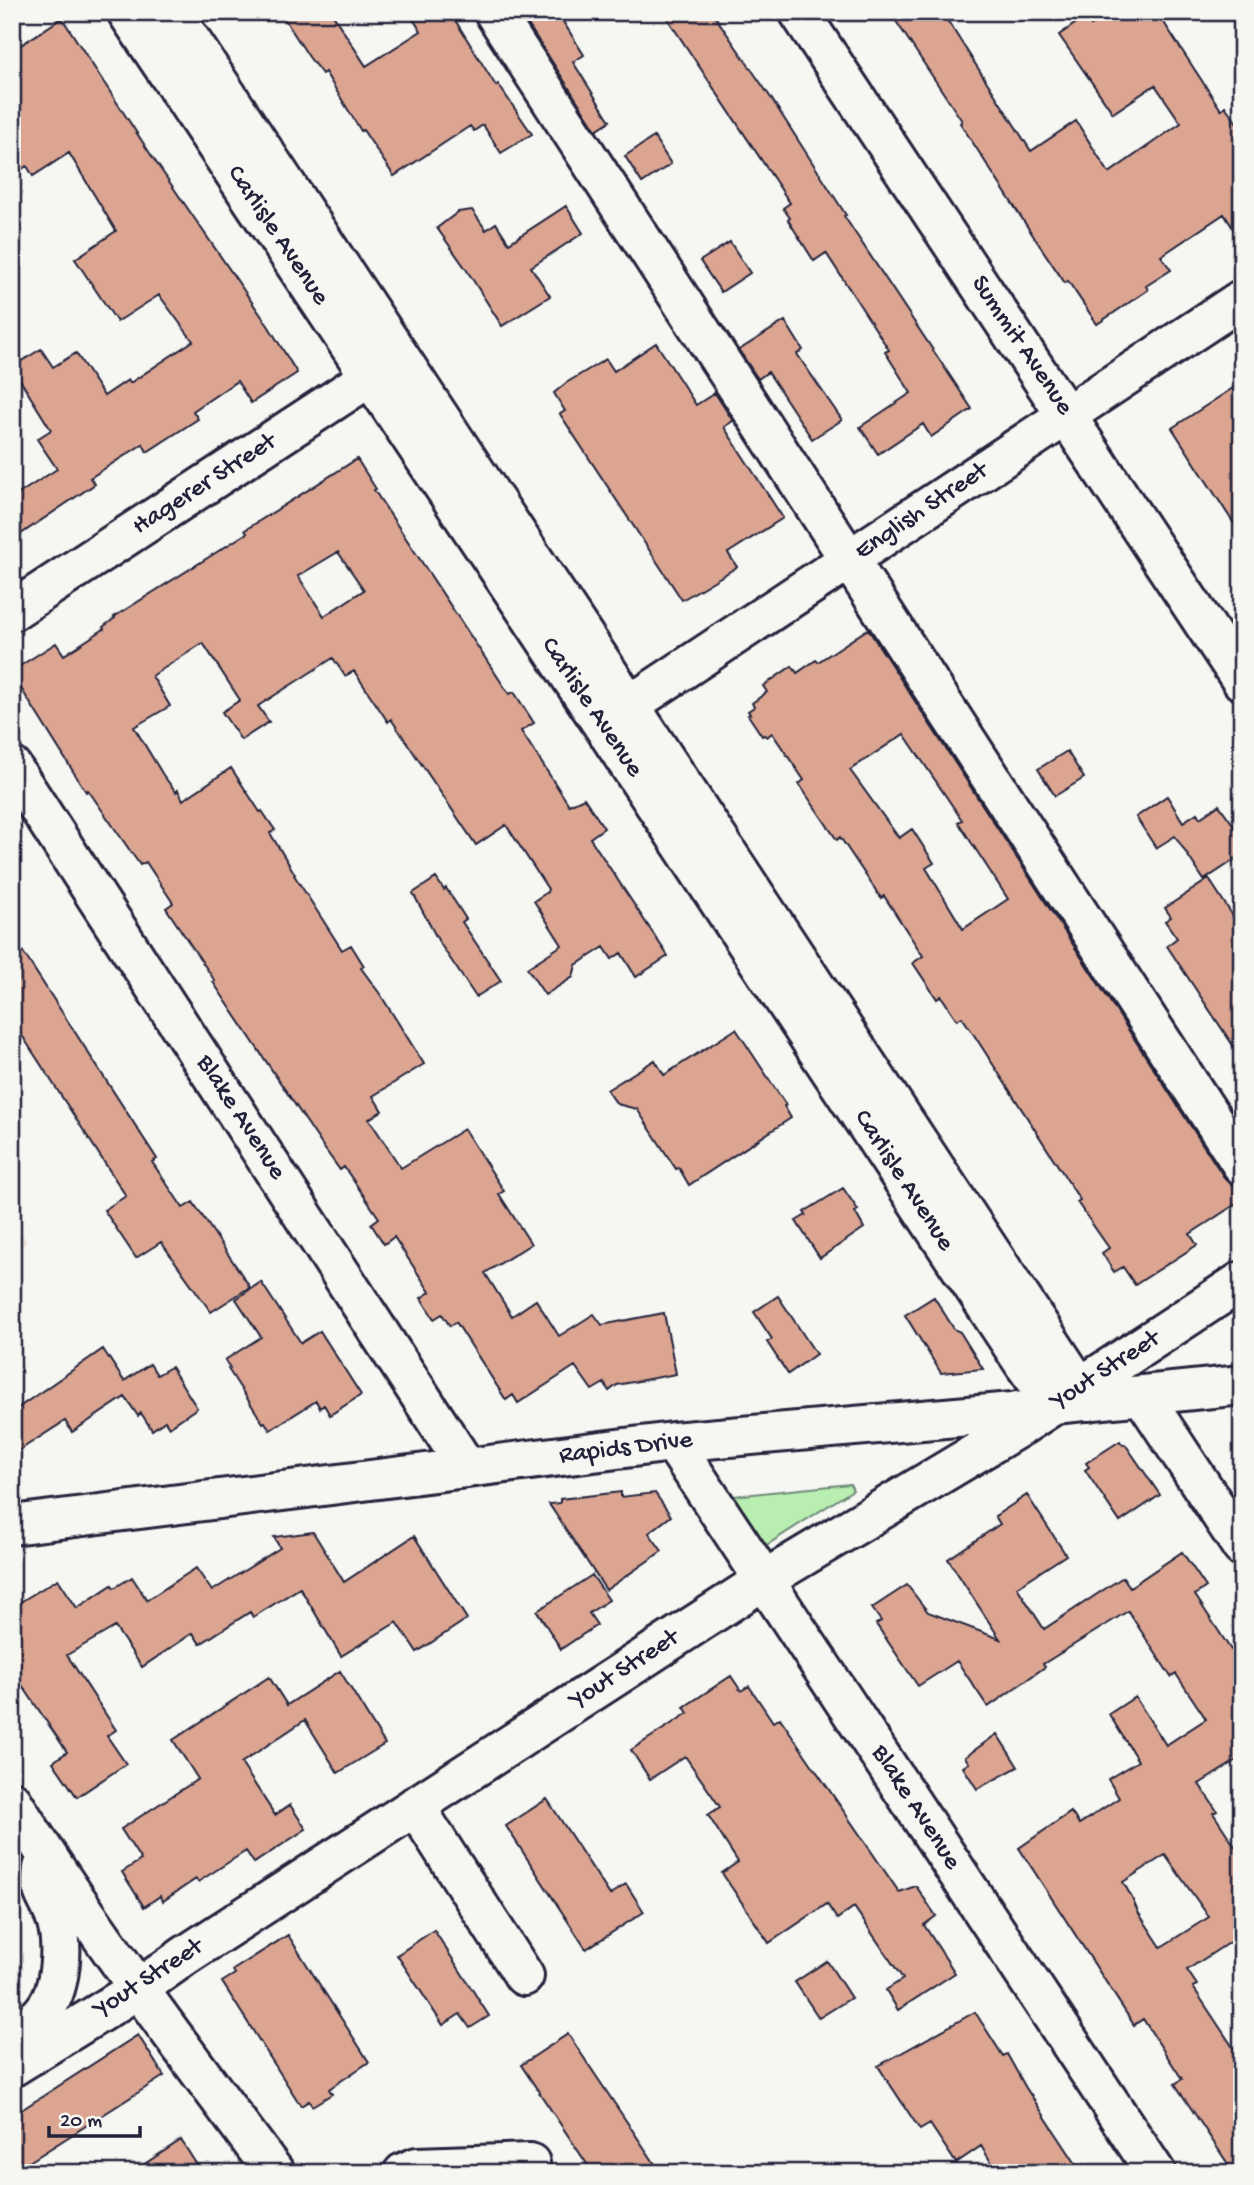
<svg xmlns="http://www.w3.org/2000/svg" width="1254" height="2185" font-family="'Gochi Hand',sans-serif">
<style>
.built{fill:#eeded5}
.green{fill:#b8eeb0;stroke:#6d8876;stroke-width:2}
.building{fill:#dba592;stroke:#22223b;stroke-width:2;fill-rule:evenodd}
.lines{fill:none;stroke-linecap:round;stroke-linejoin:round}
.minor-casing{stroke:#22223b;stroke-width:44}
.major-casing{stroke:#22223b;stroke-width:44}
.minor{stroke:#f6f6f2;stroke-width:38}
.major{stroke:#f6f6f2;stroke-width:38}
.labels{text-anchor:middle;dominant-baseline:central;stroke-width:7;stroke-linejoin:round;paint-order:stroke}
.street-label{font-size:26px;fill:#22223b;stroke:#f6f6f2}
</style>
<rect width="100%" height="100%" fill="#f6f6f2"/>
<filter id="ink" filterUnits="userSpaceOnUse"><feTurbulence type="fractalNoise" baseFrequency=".0143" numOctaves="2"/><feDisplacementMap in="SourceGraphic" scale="14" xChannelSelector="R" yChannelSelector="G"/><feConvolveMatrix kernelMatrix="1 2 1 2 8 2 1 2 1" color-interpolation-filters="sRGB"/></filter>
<g filter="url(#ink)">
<path class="built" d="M12 1221 27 1242 12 1252Z"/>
<path class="green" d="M850 1484 853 1490 765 1546 733 1496Z"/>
<path class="building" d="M280 12H331L366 66 421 31 408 12H450L496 86 498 84 532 134 501 153 483 125 474 131 470 126 394 176 363 130 361 131 325 72 322 74 309 57Z
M520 12H557L584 55 573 62 610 121 596 130Z
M663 12H712L771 98 846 215 844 216 972 409 931 437 923 424 878 454 860 427 911 393 885 352 889 350 826 253 814 261 788 220 790 218 783 208 790 203Z
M890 12H942L1031 151 1076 121 1109 173 1181 123 1155 85 1113 113 1059 35 1085 17 1091 26 1112 12H1157L1221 110 1225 106 1242 130V242L1224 214 1161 256 1171 270 1146 286 1148 290 1097 324 1068 281 1065 283 1036 240 960 123 962 121Z
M62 18 153 158 269 327 297 373 251 403 237 381 193 411 198 419 147 452 143 444 90 478 95 484 12 540V498L57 469 37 439 51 430 12 367 41 349 53 367 76 353 104 396 128 380 130 383 193 341 159 295 117 322 75 259 116 231 69 153 33 176 27 166 12 175V51Z
M654 137 671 164 642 183 625 156Z
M566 206 583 233 531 267 550 296 502 326 466 269 437 228 458 212 472 210 486 230 496 223 509 243Z
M730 242 750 273 721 292 700 261Z
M785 321 803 350 797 354 842 420 812 439 768 372 758 379 739 350Z
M656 343 696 405 715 393 733 421 724 427 783 518 728 553 737 567 682 600 560 414 565 411 554 393 566 383 606 359 614 371Z
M1242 382V536L1172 428Z
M357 459 376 489 374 490 509 694 514 692 534 723 521 731 569 805 584 798 604 828 590 838 668 956 636 977 621 953 612 959 604 947 576 965 573 977 545 995 527 968 562 945 534 901 547 892 548 889 506 825 476 845 391 719 388 722 354 671 345 676 333 658 258 706 269 722 241 740 222 712 240 700 203 643 152 676 170 706 134 727 163 775 176 792 178 790 183 800 231 768 260 812 262 811 275 830 270 833 295 874 294 875 342 950 351 945 364 966 361 968 380 994 424 1064 373 1096 382 1111 369 1119 401 1168 464 1129 504 1191 499 1194 531 1244 485 1273 512 1316 536 1300 559 1336 594 1314 602 1325 664 1313 676 1374 617 1385 609 1391 604 1383 592 1390 575 1366 518 1403 513 1395 506 1400 456 1322 450 1326 442 1314 434 1319 421 1298 430 1292 394 1237 384 1244 371 1224 379 1218 344 1167 340 1170 324 1148 213 982 215 981 166 908 173 903 146 862 140 865 88 790 86 792 12 674V671L56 643 64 655 104 629 103 627 115 618 114 617 247 533 245 530ZM338 552 364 590 324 616 298 576Z
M868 629 1224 1177 1231 1184 1242 1187V1200L1190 1234 1197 1245 1135 1285 1123 1267 1114 1272 1102 1253 1109 1248 1077 1202 1080 1200 976 1038 962 1017 957 1020 941 996 937 999 913 963 923 956 884 896 881 898 840 837 837 840 799 784 804 780 772 733 767 737 764 735 762 736 748 715 750 714 748 711 754 707 752 703 767 692 763 686 792 666 797 673 816 660 818 662ZM904 734 962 820 958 822 1008 899 963 929 926 868 934 863 912 829 899 838 850 770Z
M1067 751 1084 778 1055 796 1038 769Z
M1167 796 1183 822 1197 813 1200 818 1219 805 1242 837V855L1204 880 1175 836 1156 848 1136 817Z
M436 878 444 890 446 888 466 919 462 922 501 981 476 997 439 942 413 893Z
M1209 879 1242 930V1059L1167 946 1177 938 1165 921 1171 917 1165 908Z
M12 935 157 1159 152 1162 183 1208 193 1202 250 1287 211 1312 161 1242 136 1258 104 1210 126 1196 12 1020Z
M736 1029 786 1105 784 1106 791 1118 689 1185 679 1168 676 1169 637 1109 617 1104 607 1090 655 1060 664 1075Z
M843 1188 858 1210 855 1212 864 1228 820 1258 796 1221 806 1215 804 1212Z
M261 1282 301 1343 320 1331 361 1395 330 1415 324 1405 320 1408 316 1401 270 1430 265 1422 263 1423 228 1369 230 1368 225 1360 261 1337 236 1299Z
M778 1296 816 1354 788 1374 767 1342 772 1339 754 1312Z
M934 1297 954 1329 960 1332 983 1369 941 1373 905 1315Z
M103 1349 124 1381 150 1364 157 1375 171 1367 197 1408 169 1427 165 1421 152 1430 141 1413 138 1416 125 1397 72 1432 65 1421 12 1455V1412Z
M1120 1441 1123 1445 1125 1444 1160 1495 1120 1522 1085 1470 1089 1467 1086 1463Z
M621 1492V1497L655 1493 671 1516 649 1533 662 1551 606 1590 549 1504 560 1503V1499Z
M1027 1495 1066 1555 1017 1587 1044 1629 1123 1577 1130 1587 1182 1552 1206 1587 1195 1595 1231 1650 1242 1643V1757L1199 1784 1217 1811 1213 1813 1242 1857V1934L1187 1970 1197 1985 1193 1987 1242 2061V2173H1234L1175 2084 1182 2079 1143 2019 1134 2025 1019 1848 1071 1812 1079 1824 1119 1798 1108 1779 1138 1761 1109 1714 1135 1697 1166 1745 1206 1719 1176 1674 1171 1677 1128 1611 1043 1664 1045 1667 988 1707 957 1661 918 1686 876 1624 881 1621 872 1608 907 1585 928 1612 1000 1639 948 1559 1000 1524 995 1516ZM1165 1855 1209 1917 1161 1947 1138 1912 1131 1896 1123 1882Z
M313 1532 344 1582 414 1536 467 1619 417 1652 397 1622 341 1656 300 1588 253 1617 250 1612 200 1644 193 1633 142 1667 115 1627 67 1655 116 1730 107 1736 126 1764 77 1797 53 1762 67 1752 12 1670V1607L58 1579 77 1608 112 1585 114 1588 132 1577 147 1600 196 1568 212 1591 280 1548 274 1537Z
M592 1575 609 1600 589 1613 597 1625 561 1649 537 1611Z
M340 1671 385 1744 338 1773 305 1720 241 1763 275 1815 290 1805 306 1829 254 1863 246 1851 198 1882 196 1879 163 1901 160 1896 144 1907 122 1872 141 1860 121 1829 198 1779 173 1740 269 1677 287 1705Z
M731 1676 741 1691 749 1686 773 1722 780 1718 899 1892 916 1886 936 1916 924 1925 955 1973 898 2010 886 1990 903 1979 854 1907 837 1919 827 1904 769 1943 722 1873 738 1862 708 1815 720 1807 685 1756 650 1779 631 1750 688 1713 684 1707Z
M997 1734 1018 1767 977 1789 963 1767 969 1763 965 1757Z
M547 1799 610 1895 626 1884 644 1912 586 1949 506 1826Z
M434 1930 489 2016 470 2028 460 2014 443 2025 397 1955Z
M288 1935 369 2062 329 2089 332 2094 312 2106 309 2101 301 2106 222 1982 235 1974 233 1970Z
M827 1961 851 1998 819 2018 795 1982Z
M975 2012 1003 2056 1007 2054 1026 2088 1082 2173H998L981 2146 956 2163 930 2124 920 2130 878 2066Z
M568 2034 655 2164 642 2173H593L521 2065Z
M138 2035 164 2076 12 2173V2116Z
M181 2140 202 2173H131Z"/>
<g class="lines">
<g class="minor-casing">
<path id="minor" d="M127 12 602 724 1025 1365 1054 1404
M172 12 1089 1401
M494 12 1242 1165
M799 12 1242 681
M12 611 391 363
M607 720 1242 299
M12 767 467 1468
M1142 1395 1242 1547
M673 1442 1156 2173
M12 1525 673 1442 1013 1412 1054 1404 1242 1385
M415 1806 524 1976
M138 1989 186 1955 764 1580 1021 1426 1242 1281
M403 2173 417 2167 530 2163"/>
</g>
<g class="major-casing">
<path id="major" d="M12 1801C92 1930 184 2051 275 2173
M12 2037C22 2029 35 2022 42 2013 62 1991 65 1941 54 1914 45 1891 40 1896 43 1868
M12 2067 138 1989"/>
</g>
<use href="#minor" class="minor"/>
<use href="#major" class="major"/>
</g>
</g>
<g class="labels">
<g class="street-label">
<text transform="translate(277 236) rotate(56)">Carlisle Avenue</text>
<text transform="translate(1021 346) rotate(56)">Summit Avenue</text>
<text transform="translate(205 485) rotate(-33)">Hagerer Street</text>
<text transform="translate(922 512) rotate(-34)">English Street</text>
<text transform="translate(591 708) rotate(56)">Carlisle Avenue</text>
<text transform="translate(240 1118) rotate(57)">Blake Avenue</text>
<text transform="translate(903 1181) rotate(57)">Carlisle Avenue</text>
<text transform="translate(1106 1371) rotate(-33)">Yout Street</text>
<text transform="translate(626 1449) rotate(-7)">Rapids Drive</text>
<text transform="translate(625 1670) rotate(-33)">Yout Street</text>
<text transform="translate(915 1808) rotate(57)">Blake Avenue</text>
<text transform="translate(149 1979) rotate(-33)">Yout Street</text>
</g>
</g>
<rect width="1254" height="2185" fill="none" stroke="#f6f6f2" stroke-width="42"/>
<rect x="21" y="21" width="1212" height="2143" fill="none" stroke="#22223b" stroke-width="2.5" filter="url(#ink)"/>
<path d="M49 2126v10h91v-10" fill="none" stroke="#22223b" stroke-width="3.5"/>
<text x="60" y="2126" font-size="21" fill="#22223b" stroke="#f6f6f2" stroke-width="5" paint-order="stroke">20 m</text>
</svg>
